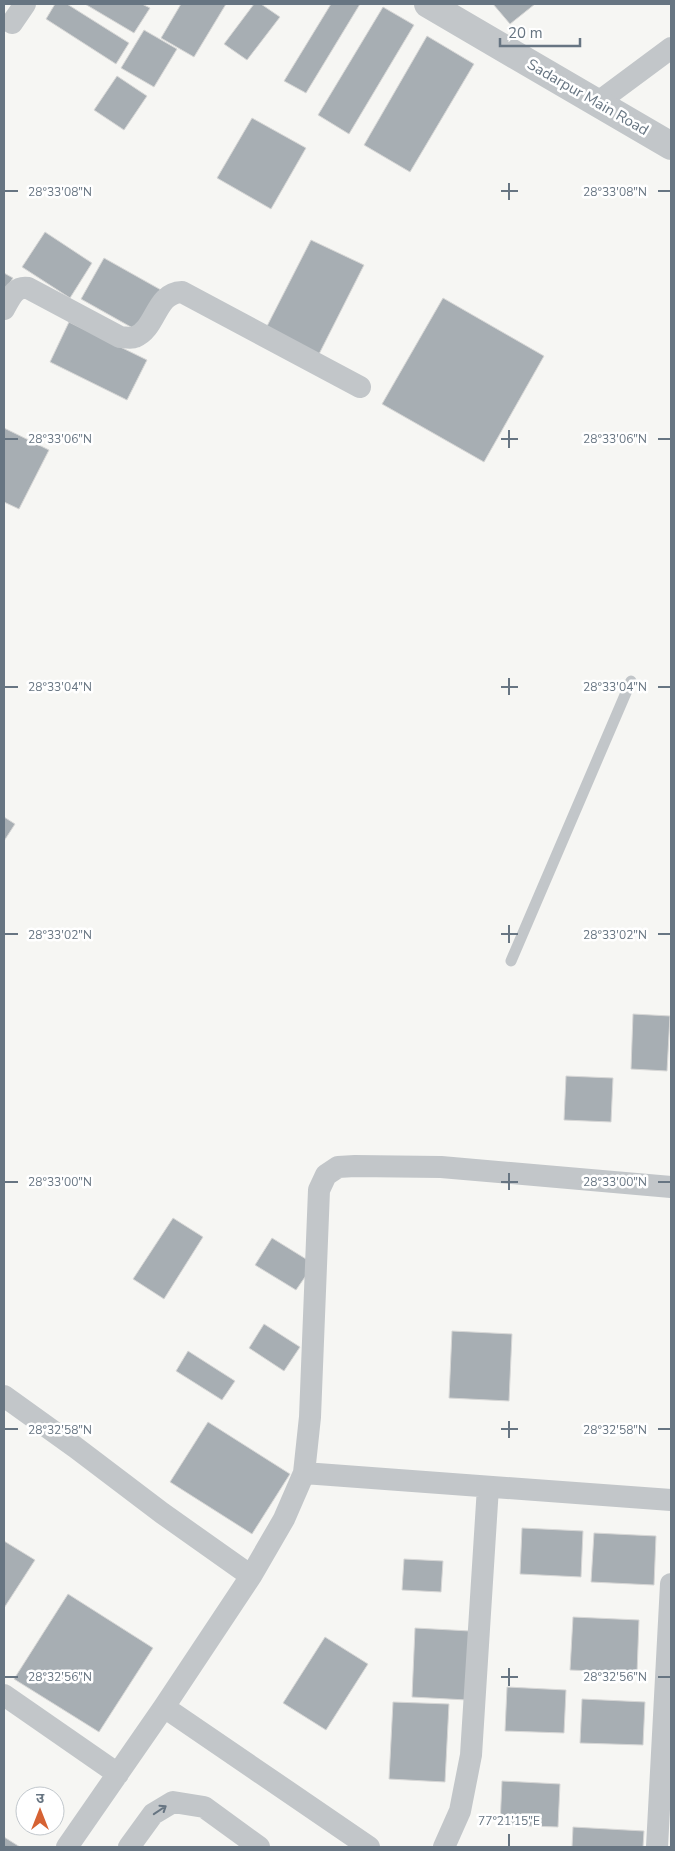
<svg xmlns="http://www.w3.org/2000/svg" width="675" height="1851" font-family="'Nunito Sans','Noto Sans Devanagari',sans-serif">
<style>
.building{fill:#a7aeb3;stroke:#d7d7d6}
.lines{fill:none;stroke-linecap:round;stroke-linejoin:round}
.service{stroke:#c2c6c9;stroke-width:11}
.minor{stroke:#c2c6c9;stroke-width:22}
.tertiary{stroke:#c2c6c9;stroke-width:28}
.oneway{stroke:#677582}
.ticks{fill:none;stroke:#677582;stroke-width:2}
.labels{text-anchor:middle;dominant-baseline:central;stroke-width:5;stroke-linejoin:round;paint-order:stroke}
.street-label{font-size:15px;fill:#677582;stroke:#fff}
.ticks-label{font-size:12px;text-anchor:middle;fill:#677582;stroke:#fff;stroke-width:5;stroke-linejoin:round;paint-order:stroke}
</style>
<rect width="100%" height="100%" fill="#f6f6f3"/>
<path class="building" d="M55 4H67L129 43 116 64 46 19Z
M85 4H142L150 8 134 33Z
M181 4H226L194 57 161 38Z
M254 4H261L280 17 247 60 224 44Z
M331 4H360L306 93 284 81Z
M493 4H535L510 24Z
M383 7 414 25 349 134 318 115Z
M144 30 177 49 154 87 121 68Z
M427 36 474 64 410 172 364 145Z
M117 76 147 96 124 130 94 110Z
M252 118 306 148 271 209 217 178Z
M45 232 92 263 70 298 22 267Z
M311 240 364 265 317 358 264 332Z
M104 258 161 290 138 331 81 299Z
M4 273 13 278 4 292Z
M443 298 544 356 484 462 382 404Z
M69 322 147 360 127 400 50 362Z
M4 428 49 450 19 509 4 502Z
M4 817 15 824 4 841Z
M633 1014 670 1016 667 1071 631 1069Z
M566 1076 613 1078 611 1122 564 1120Z
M173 1218 203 1237 164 1299 133 1279Z
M272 1238 314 1264 296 1290 255 1265Z
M264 1324 300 1347 284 1371 249 1348Z
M452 1331 512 1334 509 1401 449 1398Z
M188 1351 235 1381 222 1400 176 1371Z
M208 1422 290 1474 252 1534 170 1482Z
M522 1528 583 1531 581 1577 520 1574Z
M594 1533 656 1536 654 1585 591 1582Z
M4 1541 35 1560 4 1608Z
M404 1559 443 1561 441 1592 402 1590Z
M68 1594 153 1648 99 1732 14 1679Z
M573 1617 639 1620 637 1673 570 1670Z
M415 1628 470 1631 467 1700 412 1697Z
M325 1637 368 1664 326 1730 283 1703Z
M507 1687 566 1690 564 1733 505 1731Z
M582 1699 645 1702 643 1745 580 1743Z
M393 1702 449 1704 445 1782 389 1779Z
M502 1781 560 1784 558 1827 500 1825Z
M573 1827 644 1831 643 1847H572Z
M4 1837 20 1847H4Z"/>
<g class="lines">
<path class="service" d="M511 961 631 681"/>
<path class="minor" d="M12 23 25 4
M597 103 671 48
M4 309C10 299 14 286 28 288L120 337C124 337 131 339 135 337 157 328 155 293 182 292L360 387
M4 1396 75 1447 162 1513 251 1576
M304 1473 671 1500
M4 1695 118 1774
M164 1707 369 1847
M67 1847 164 1707 251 1576 284 1519 304 1473 310 1417 319 1190 326 1175 338 1167 355 1166 441 1167 671 1187
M129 1847 153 1814 173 1802 204 1807 259 1847
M444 1847 460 1811 471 1755 488 1487
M657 1847 671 1584"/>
<path class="tertiary" d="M428 4 671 146"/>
</g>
<defs><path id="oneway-shaft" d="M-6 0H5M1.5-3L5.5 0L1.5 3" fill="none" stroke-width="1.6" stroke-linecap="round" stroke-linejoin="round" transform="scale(1.25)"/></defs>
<use class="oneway" href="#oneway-shaft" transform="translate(160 1810) rotate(-34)"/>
<path class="ticks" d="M509 183V200M5 191H18M501 191H518M658 191H670M509 430V448M5 439H18M501 439H518M658 439H670M509 678V695M5 687H18M501 687H518M658 687H670M509 925V943M5 934H18M501 934H518M658 934H670M509 1173V1190M5 1182H18M501 1182H518M658 1182H670M509 1421V1438M5 1429H18M501 1429H518M658 1429H670M509 1668V1686M5 1677H18M501 1677H518M658 1677H670M509 1834V1846"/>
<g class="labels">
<g class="street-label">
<text transform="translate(588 97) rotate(30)">Sadarpur Main Road</text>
</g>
</g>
<g class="ticks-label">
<text x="60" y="196">28°33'08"N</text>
<text x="615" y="196">28°33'08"N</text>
<text x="60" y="443">28°33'06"N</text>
<text x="615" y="443">28°33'06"N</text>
<text x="60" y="691">28°33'04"N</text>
<text x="615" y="691">28°33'04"N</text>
<text x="60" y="939">28°33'02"N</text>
<text x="615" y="939">28°33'02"N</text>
<text x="60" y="1186">28°33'00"N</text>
<text x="615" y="1186">28°33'00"N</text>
<text x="60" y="1434">28°32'58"N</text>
<text x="615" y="1434">28°32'58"N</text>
<text x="60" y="1681">28°32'56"N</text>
<text x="615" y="1681">28°32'56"N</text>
<text x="509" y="1825">77°21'15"E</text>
</g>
<rect width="675" height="1851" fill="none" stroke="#677582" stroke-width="10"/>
<g transform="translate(40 1811)"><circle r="24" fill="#ffffff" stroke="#c2c8cd"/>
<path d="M0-4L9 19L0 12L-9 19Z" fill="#d66233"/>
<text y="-8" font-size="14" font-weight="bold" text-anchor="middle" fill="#677582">उ</text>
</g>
<path d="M500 38v8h80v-8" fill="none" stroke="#677582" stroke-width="2.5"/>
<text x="508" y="38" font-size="15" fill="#677582" stroke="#ffffff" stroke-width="4" paint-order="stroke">20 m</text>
</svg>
